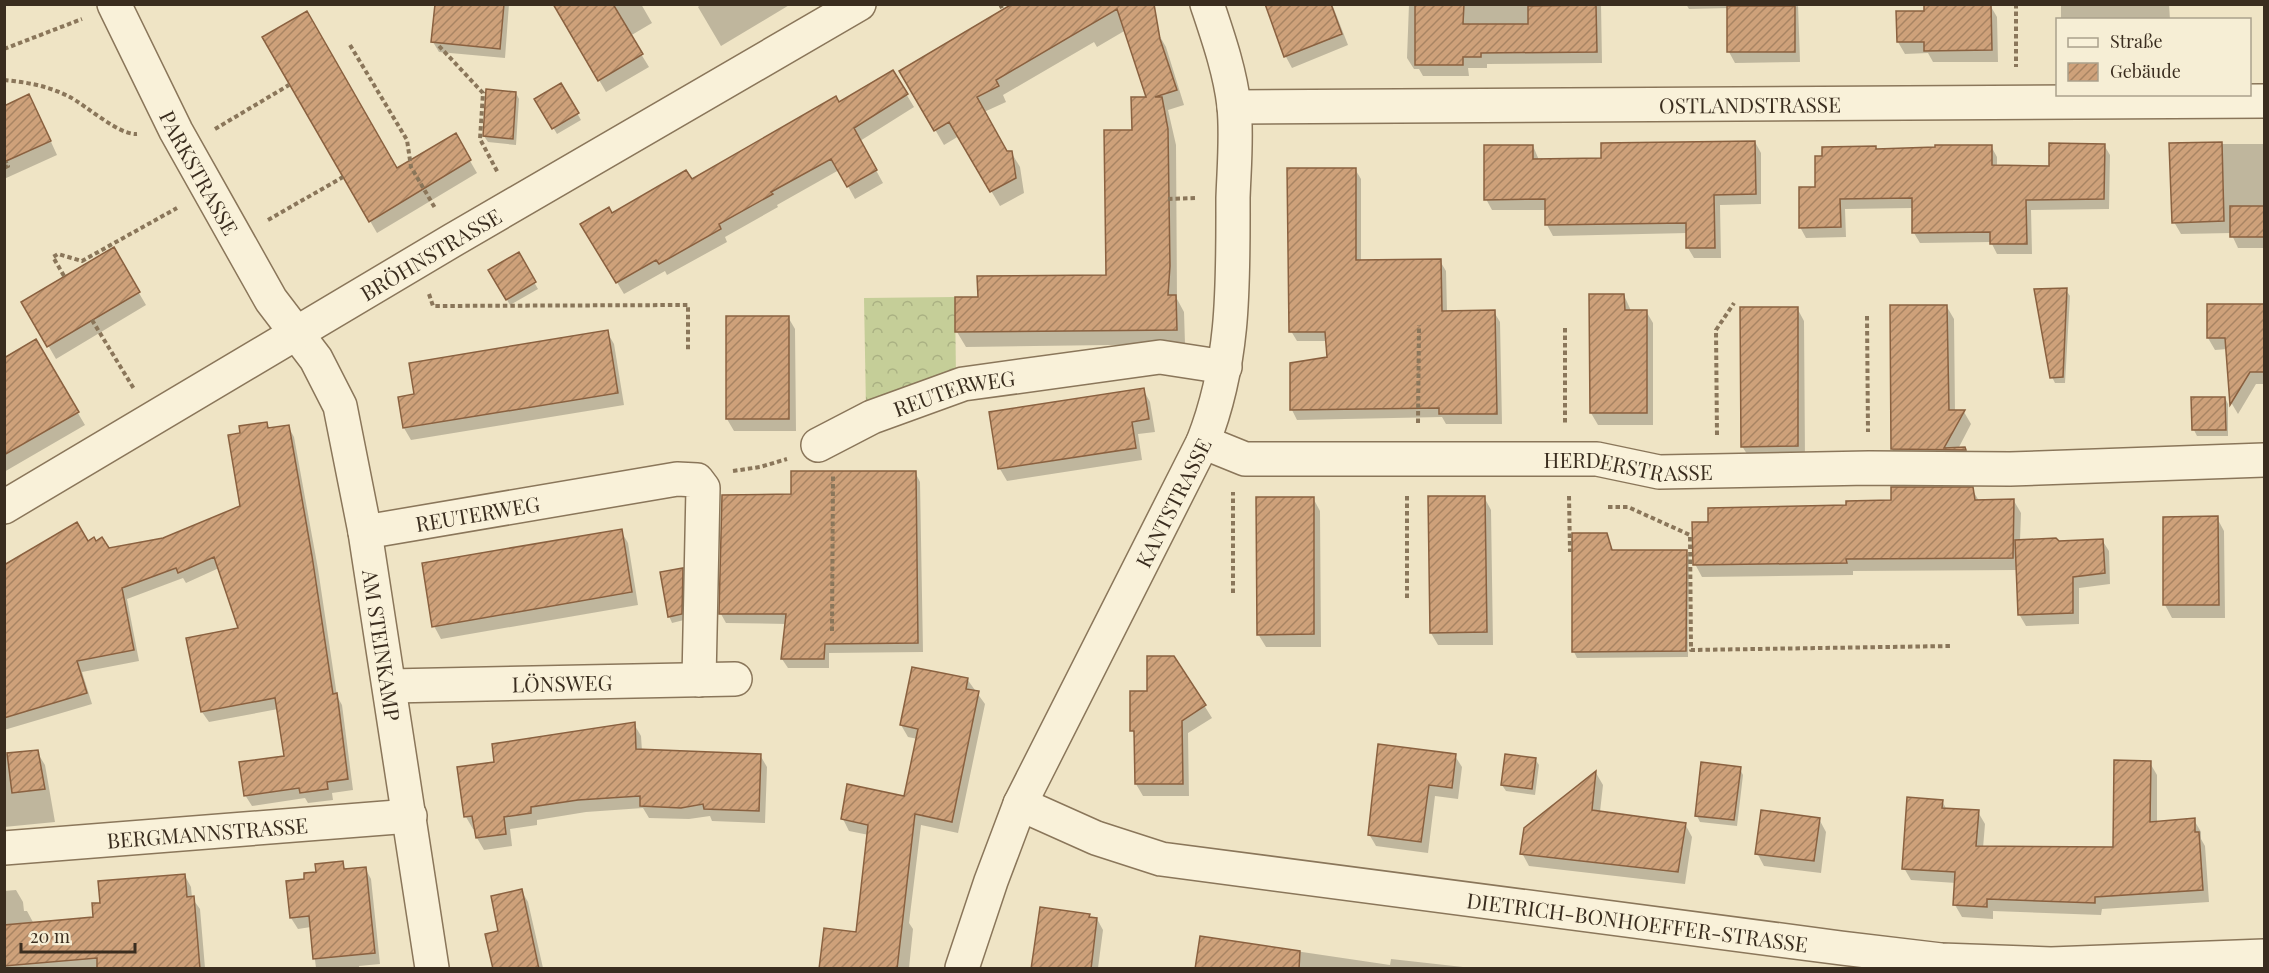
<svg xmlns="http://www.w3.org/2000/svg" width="2269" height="973" font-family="'Playfair Display',serif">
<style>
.forest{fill:url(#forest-crowns)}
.shadow{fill:#0003}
.building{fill:url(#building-hatch);stroke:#8a6140;stroke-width:1.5}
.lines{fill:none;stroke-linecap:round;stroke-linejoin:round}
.minor-casing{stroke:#8a765a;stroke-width:36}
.path{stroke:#8a765a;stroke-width:4;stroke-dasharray:4.5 3;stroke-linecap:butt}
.minor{stroke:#f9f1d9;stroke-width:33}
.labels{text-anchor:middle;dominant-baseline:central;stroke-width:6;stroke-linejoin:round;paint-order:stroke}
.street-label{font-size:21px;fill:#3a2d1f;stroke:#f6eed5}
</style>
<defs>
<pattern id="forest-crowns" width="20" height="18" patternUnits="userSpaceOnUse" patternTransform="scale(1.5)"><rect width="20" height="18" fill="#c5ce98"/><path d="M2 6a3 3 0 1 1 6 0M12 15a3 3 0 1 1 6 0" fill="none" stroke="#aab183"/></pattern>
<pattern id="building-hatch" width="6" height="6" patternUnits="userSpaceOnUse" patternTransform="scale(1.5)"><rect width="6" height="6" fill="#cea17a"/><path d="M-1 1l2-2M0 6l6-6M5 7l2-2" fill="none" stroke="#a88463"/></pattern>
</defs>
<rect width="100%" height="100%" fill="#efe4c5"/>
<path class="forest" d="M955 297 956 379 866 409 864 298Z"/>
<path class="shadow" d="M436 4H509L505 58 439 52 433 42Z
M641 4 652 23 630 36 649 67 606 92 555 5Z
M701 4H791L721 46 698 7Z
M1014 4H1141L1166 47 1184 105 1168 110 1176 145 1177 299 1184 312 1185 344 966 347 957 332 979 299 1107 276 1133 131 1148 99 1126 30 1097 47 1094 42 1003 95 1006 102 984 112 1006 152H1011L1020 167 1024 193 1000 206 959 136 944 145 901 71Z
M1267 4H1332L1348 45 1292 68 1286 57Z
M1409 4H1601L1602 63 1487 64V68H1468L1469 76H1423L1419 69H1414L1407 58Z
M1686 4H1798L1800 62 1735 63 1729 52V8L1689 9Z
M2061 4H2169L2170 20H2061Z
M1990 5 1997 17 1998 62H1933L1928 53 1905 54 1898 42Z
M264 38 396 170 455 135 477 173 377 233Z
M893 72 914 107 860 141 883 183 855 199 839 170 777 205 778 207 725 237 727 242 667 275 665 271 624 294 582 224 612 215 691 182 839 104Z
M561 85 581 120 557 134 536 99Z
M516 93 519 99 516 145 488 142 484 136Z
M4 107 36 109 57 155 4 179Z
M1755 142 1761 153V204L1720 205 1721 258H1694L1688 248V233L1553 236 1547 225V210H1492L1486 199 1533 146 1539 160H1602Z
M2171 144H2264V248H2238L2231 233 2181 234 2174 222Z
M2104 145 2110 155 2109 209 2031 210 2032 254H1997L1991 242 1920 243 1914 233 1913 208 1845 209 1846 237 1806 238 1800 227 1816 189 1876 148 1877 150 1991 146 1997 157V167H2051Z
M1355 169 1361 179V262L1440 261 1446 271 1447 312H1494L1500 322 1502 424H1446L1442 417 1297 420 1292 410 1329 359 1327 341H1297L1291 331Z
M113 249 146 305 56 359 23 302Z
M518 255 538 289 510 305 490 271Z
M2066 290 2070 296 2065 383H2055L2052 377Z
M1624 295 1631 311H1646L1653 323V425H1598L1591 413Z
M2263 305 2264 308V384H2256L2238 414 2232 404 2227 349 2215 350 2208 338Z
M1947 307 1954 319 1955 412H1964L1971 424 1958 449H1965L1972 462H1899L1892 449Z
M1797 308 1804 321 1805 459H1750L1742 446Z
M788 317 795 329 796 431H734L727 419Z
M607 332 614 344 624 405 411 440 404 428 399 398 416 395Z
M35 341 85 425 4 472V359Z
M1143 389 1150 402 1155 432 1138 434 1142 460 1007 481 1000 469 991 414Z
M2225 398 2228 404V436H2197L2194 430Z
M266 423 269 429 288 426 294 437 318 569 337 696 342 705 353 790 332 793 333 800 308 803 305 798 252 806 245 795 286 758 278 709 209 722 202 712 240 629 219 568 186 583 183 578 127 599 139 661 82 672 92 704 4 730V567L87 543 108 549 164 540 241 507V434Z
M915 472 920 482 923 652 829 653V668H788L782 659 787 624 726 623 721 614 723 497 792 496Z
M1972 489 1979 501H2014L2021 513 2020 541 2059 543 2102 540 2109 551 2110 584 2079 588V624L2026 626 2019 614 2018 570 1853 571V575L1702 577 1695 564 1710 523 1893 502Z
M1484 497 1491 510 1493 645H1438L1431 633Z
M1313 498 1320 511 1321 647H1266L1258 634Z
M2165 518H2217L2224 531 2225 618H2172L2165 605Z
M621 531 628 543 638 605 441 639 434 626Z
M1573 534H1607L1613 551H1686L1689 557 1688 657 1577 658 1574 652Z
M682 570 685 576 684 620 672 623 669 616Z
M1174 657 1212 718 1188 733 1189 796H1143L1136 784V737L1132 730 1148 692Z
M967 679 985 704 958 833 921 825 909 923 913 929 909 968H820L857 933 869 835 849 831 843 819 905 798 918 739 908 737 901 725Z
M634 724 641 736 642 751 760 755 767 767 765 823 712 821 710 816 689 819 649 818 643 808 586 812 537 820V825L510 829 512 846 484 850 477 838 476 829H473L466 817 496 763Z
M37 752 45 765 55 822 4 827V754Z
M1455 756 1462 767 1458 799 1435 796 1428 853 1376 846 1369 834Z
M1535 759 1539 765 1535 795 1506 791 1502 785Z
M2150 763 2157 775V823L2194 820 2201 832V839L2205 846 2209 902 2102 909 2101 915 1993 911V919L1962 917 1955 905 1956 883 1911 880 1904 868 1942 801 1947 810 1978 812 1985 824 1983 848H2115Z
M1740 769 1743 775 1737 826 1700 822 1697 816Z
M1596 773 1603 785 1600 812 1685 824 1692 837 1685 884 1529 866 1522 853 1525 829Z
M1819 819 1826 832 1821 873 1764 866 1757 853Z
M342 863 346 870 365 868 371 879 380 964 359 966V968H316L311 927 298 929 291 918 306 881Z
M185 876 191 887 192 898 200 909 205 968H4V891L16 890 23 902 24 911H27L34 924 95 918 101 904Z
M521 890 528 902 543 968H495L499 933Z
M1089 916 1090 918 1097 919 1103 930 1098 968H1033Z
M1202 937 1390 965 1391 959 1472 968H1197Z"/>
<path class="building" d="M435 4H504L500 49 431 42Z
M553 4H613L643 54 598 81Z
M1012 4H1154L1160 39 1177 90 1155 97H1162L1168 129 1170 266 1168 295H1176L1177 330 955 332V297H978L977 276 1106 275 1104 130H1132L1131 97H1146L1117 9 996 80 999 86 977 97 1007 151H1012L1016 178 990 192 949 122 934 131 899 71Z
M1265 4H1331L1342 34 1284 57Z
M1415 4H1464L1463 24H1528V6L1596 5 1597 52 1481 53V57H1463V65H1415Z
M1991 4 1992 50 1924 51V42H1897L1896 11H1924V5Z
M1727 6H1795V52H1727Z
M307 11 397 168 456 133 471 160 369 222 262 37Z
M893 70 908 94 854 128 877 170 847 187 831 159 771 192 773 194 719 224 721 229 659 264 656 260 616 283 580 224 609 207 612 213 686 170 692 179 836 96 839 102Z
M561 83 579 113 552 129 534 99Z
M486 89 516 92 513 139 483 136Z
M29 94 51 141 4 162V106Z
M1755 141 1756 194 1714 195 1715 248H1686V223L1545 225V199L1484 200V145H1533V159L1601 158V143Z
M2222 142 2224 221 2172 223 2169 143Z
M2049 143 2105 144 2104 199 2026 200 2027 244H1990V232L1912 233V198L1840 199 1841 227 1799 228V187H1815V156H1822V147L1876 146V149L1935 147V145H1992V165L2049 166Z
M1287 168H1356V260L1441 259 1442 311 1495 310 1497 414H1439V408L1290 410V363L1327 357 1325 332H1289Z
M2230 206H2265V237H2230Z
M114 247 140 292 47 347 21 302Z
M519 252 536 282 506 300 488 270Z
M2067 288 2063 377 2050 378 2034 289Z
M1589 294H1624L1625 310H1647V413H1590Z
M2207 304H2264L2265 372H2250L2230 405 2225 338H2207Z
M1890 305H1947L1949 410H1965L1944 448 1965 447 1966 450 1891 449Z
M1740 307H1798V446L1741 447Z
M726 316H789V419H726Z
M608 330 618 393 403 428 398 397 414 394 409 363Z
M36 339 79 412 4 455V358Z
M1144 388 1149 419 1132 422 1136 448 998 469 989 412Z
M2191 397H2225L2226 430H2192Z
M267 422 268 428 289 425 312 556 333 694 337 693 348 779 327 782 328 789 300 793 299 788 244 796 239 762 284 756 275 698 201 712 186 638 238 628 214 557 178 573 176 568 122 588 134 650 77 661 87 693 4 718V565L77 522 88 541 94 537 96 541 102 537 109 548 163 538 240 506 228 435 240 433 239 426Z
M791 471H916L918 643 825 644 824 659H781L786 614H719L722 495 791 494Z
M1891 487H1973L1975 500 2014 499 2013 558 1846 559 1847 563 1693 565 1692 522H1708V508L1846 505V501L1891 500Z
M1428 496H1485L1487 632 1430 633Z
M1256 497H1314V634L1257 635Z
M2218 516 2219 605H2163V517Z
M622 529 632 592 432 627 422 563Z
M1572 533H1607L1612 550H1687L1686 651 1572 652Z
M2056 538 2059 541 2103 539 2105 573 2073 577V613L2018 615 2015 540Z
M683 568 682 614 668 617 660 572Z
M1147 656H1174L1206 705 1182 721 1183 784H1135L1134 731H1130V691H1147Z
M912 667 968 678 966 689 979 691 952 822 915 814 897 969H819L824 928 856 932 868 825 841 819 847 784 904 796 918 729 900 725Z
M635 722 636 749 761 754 759 811 704 809 703 804 681 808 640 806V796L578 800 531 807V813L504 817 506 834 476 838 472 816 464 817 457 767 494 762 492 744Z
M1378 744 1456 754 1452 788 1429 785 1421 842 1368 835Z
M38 750 45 789 12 793 7 753Z
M1505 754 1536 758 1532 789 1501 785Z
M2114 760 2151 761 2150 822 2195 818V832H2199L2203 890 2095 897V903L1987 899V907L1953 905 1955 872 1902 869 1907 797 1943 800 1942 808 1979 810 1976 846 2113 847Z
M1701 762 1741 767 1734 820 1695 816Z
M1596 771 1592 810 1686 823 1678 872 1520 854 1524 828Z
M1761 810 1820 818 1814 861 1755 854Z
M343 861 344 869 366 867 375 953 313 959 309 916 290 918 286 881 304 879V873L316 872 315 864Z
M185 874 187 897 194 896 200 969H97V958L4 966V925L93 917 92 903H100L98 881Z
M522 889 539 969H493L485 934 498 931 491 896Z
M1040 907 1090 914 1089 917 1097 918 1091 969H1031Z
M1200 936 1300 951 1299 969H1195Z"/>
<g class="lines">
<g class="minor-casing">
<g id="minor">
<path id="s1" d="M114 4 176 131 271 300 316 359 340 406 365 532 432 968"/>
<path id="s2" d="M1234 107 2264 101"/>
<path id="s3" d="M1203 442 1245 459H1597L1659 472 1869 468 2010 469 2264 460"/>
<path id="s4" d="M818 445 872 417 963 384 1160 357 1225 367"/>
<path id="s5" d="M4 507 453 240 859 4"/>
<path id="s6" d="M365 532 677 479 697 480 703 488 699 680"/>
<path id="s7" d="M390 686 735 679"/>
<path id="s8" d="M1020 804 1096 838 1161 859 1841 948 1941 960 2051 964 2264 956"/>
<path id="s9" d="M4 848 410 816"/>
<path id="s10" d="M962 968 991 881 1020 804 1203 442C1235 361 1233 283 1233 198 1234 168 1237 136 1234 106 1230 71 1218 37 1207 4"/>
</g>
</g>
<path class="path" d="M1000 4 1003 10
M2016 4V67
M350 45 407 140 411 167 435 208
M439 46 483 93 480 139 498 173
M4 49 82 19
M4 80C26 82 48 86 68 96 86 105 118 135 137 134
M215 129 289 85
M4 168 8 166 6 162
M1168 199 1197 198
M268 220 343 177
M64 276 53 257 58 254 82 261 177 208
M429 294 433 306 688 305V352
M1867 316 1868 432
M92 320 134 389
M1565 328V423
M1418 423 1419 325
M1717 435 1716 330 1734 303
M733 471 760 467 787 459
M1569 496 1570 552
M1608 507H1628L1690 535 1691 650 1951 646
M1233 593V492
M1407 598V494
M832 631 833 476"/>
<use href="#minor" class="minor"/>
</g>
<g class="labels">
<g class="street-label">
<text stroke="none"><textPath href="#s2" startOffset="516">OSTLANDSTRASSE</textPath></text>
<text stroke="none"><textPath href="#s1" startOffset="189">PARKSTRASSE</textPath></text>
<text stroke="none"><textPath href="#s5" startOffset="496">BRÖHNSTRASSE</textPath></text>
<text stroke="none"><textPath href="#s4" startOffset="147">REUTERWEG</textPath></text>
<text stroke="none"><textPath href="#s3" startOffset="429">HERDERSTRASSE</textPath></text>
<text stroke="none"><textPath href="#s10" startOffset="512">KANTSTRASSE</textPath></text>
<text stroke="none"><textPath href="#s6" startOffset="114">REUTERWEG</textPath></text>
<text stroke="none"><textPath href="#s1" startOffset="705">AM STEINKAMP</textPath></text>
<text stroke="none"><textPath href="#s7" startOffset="172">LÖNSWEG</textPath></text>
<text stroke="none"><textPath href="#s9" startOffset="204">BERGMANNSTRASSE</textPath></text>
<text stroke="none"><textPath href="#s8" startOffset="632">DIETRICH-BONHOEFFER-STRASSE</textPath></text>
</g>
</g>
<rect width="2269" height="973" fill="none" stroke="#3a2d1f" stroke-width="12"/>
<rect x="2056" y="18" width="195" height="78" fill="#f6eed5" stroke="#aba18c" stroke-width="1.5"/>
<rect x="2068" y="38" width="30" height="9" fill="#f9f1d9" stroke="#aba18c" stroke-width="1.5"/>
<text x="2110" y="48" font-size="18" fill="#3a2d1f">Straße</text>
<rect x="2068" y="63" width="30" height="18" fill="url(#building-hatch)" stroke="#aba18c" stroke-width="1.5"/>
<text x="2110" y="78" font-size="18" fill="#3a2d1f">Gebäude</text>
<path d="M21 943v9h114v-9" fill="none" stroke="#3a2d1f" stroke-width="3"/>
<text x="30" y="943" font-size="18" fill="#3a2d1f" stroke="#f6eed5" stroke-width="4.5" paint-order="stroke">20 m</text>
</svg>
